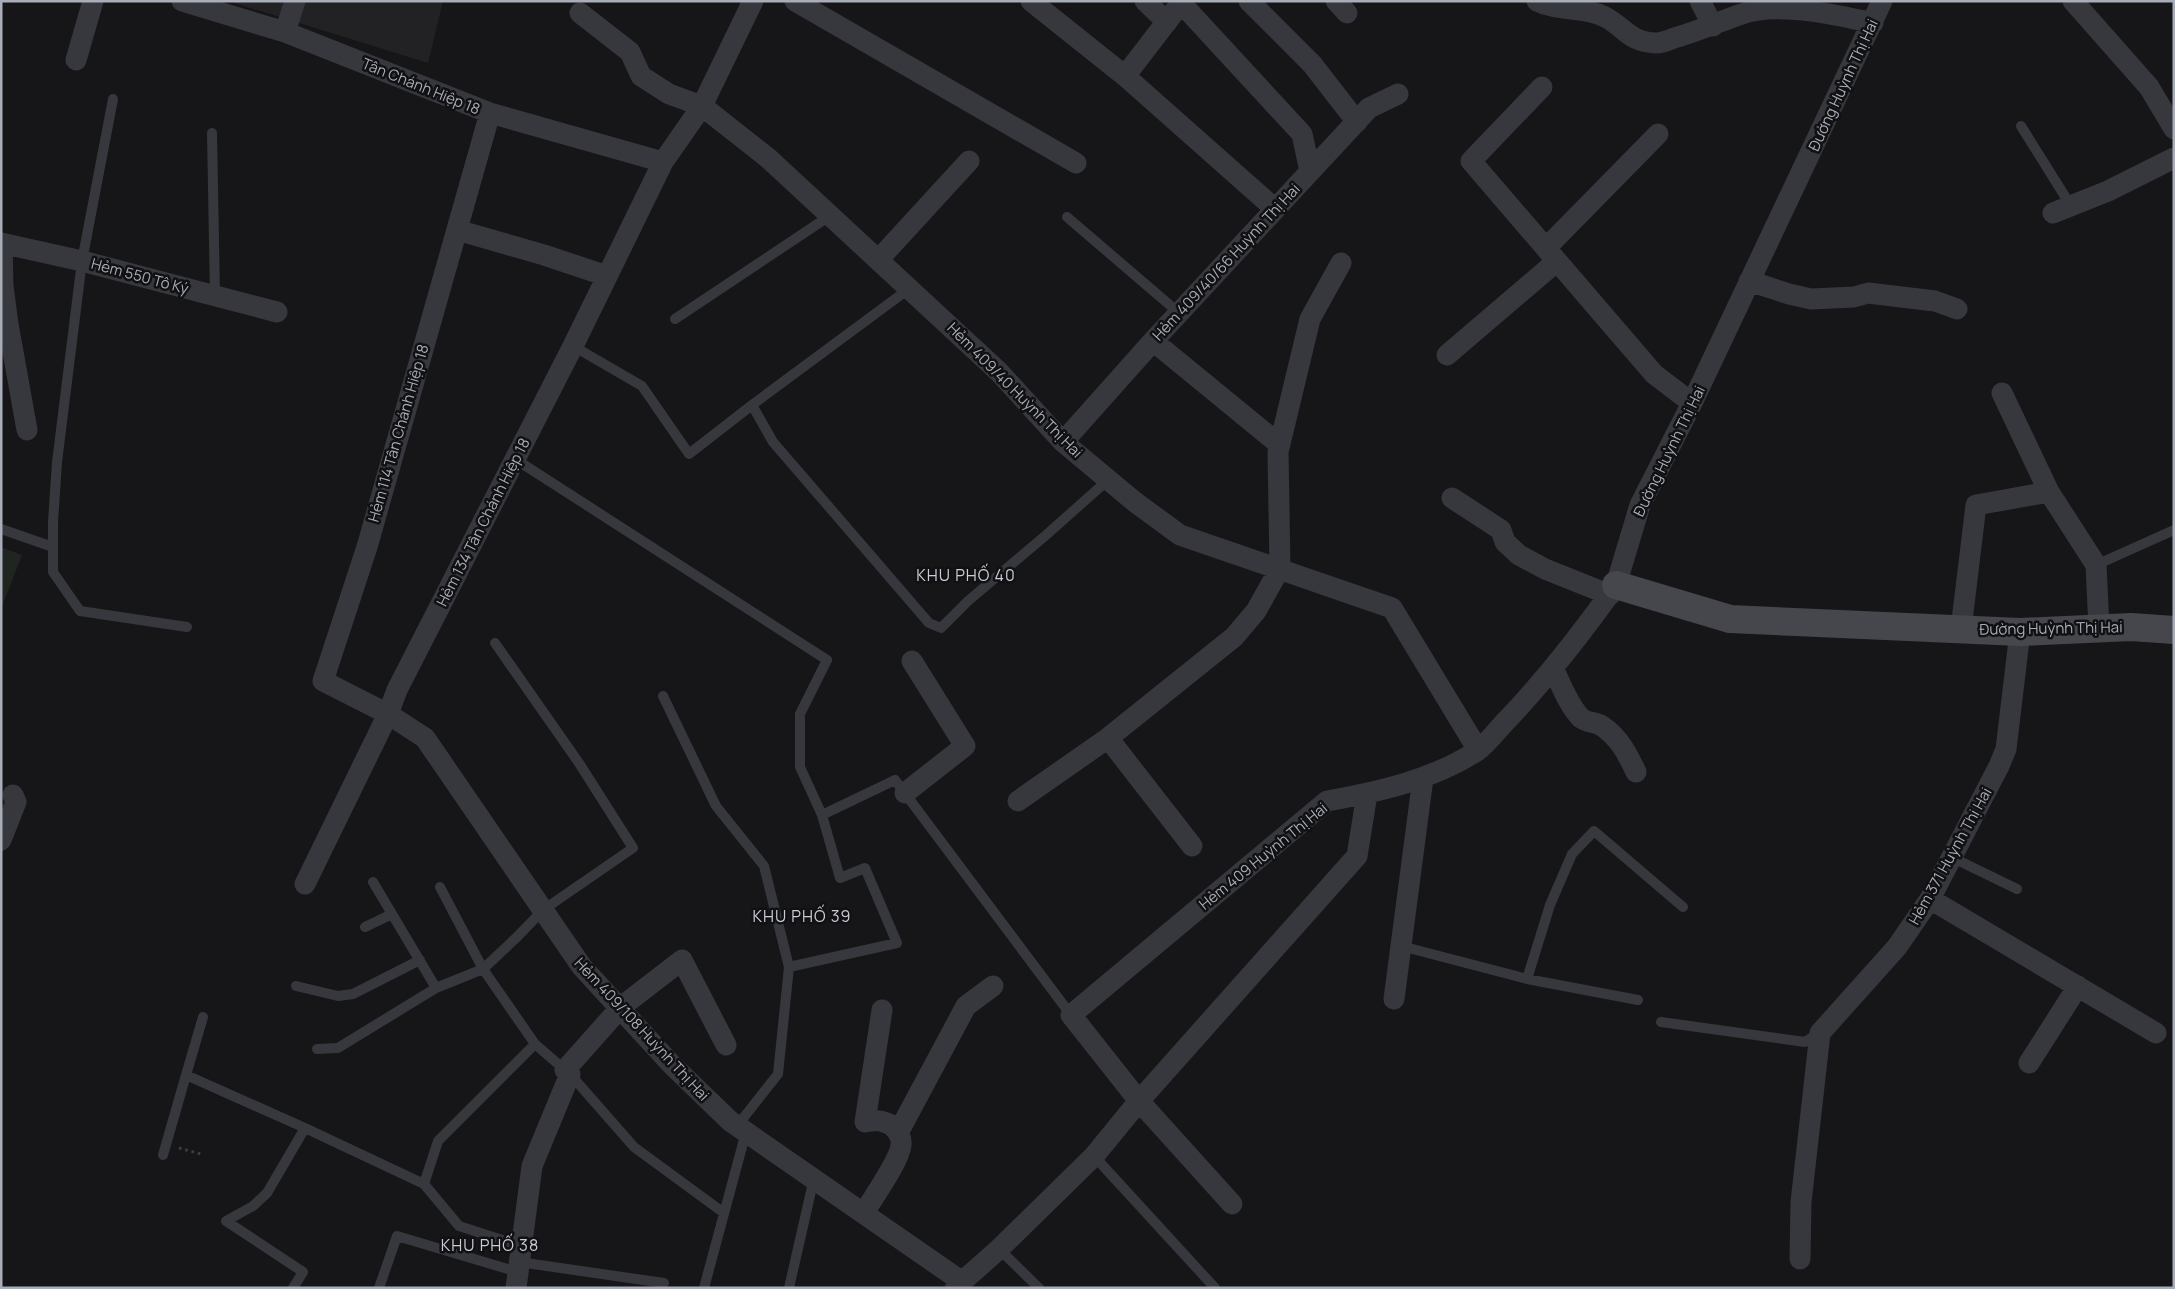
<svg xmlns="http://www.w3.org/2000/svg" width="2175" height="1289" font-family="Manrope,sans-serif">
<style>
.built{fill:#222225}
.grass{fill:#1e261f}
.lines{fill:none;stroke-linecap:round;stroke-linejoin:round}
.path{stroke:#3d3f44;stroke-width:3;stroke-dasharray:2.5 4;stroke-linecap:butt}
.lane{stroke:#37383d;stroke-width:10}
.street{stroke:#37383d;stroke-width:21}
.secondary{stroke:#45474d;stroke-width:28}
.labels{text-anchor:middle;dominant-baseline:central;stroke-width:5;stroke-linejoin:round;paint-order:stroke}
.street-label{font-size:15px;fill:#a8adb8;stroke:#111113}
.neighbourhood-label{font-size:16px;letter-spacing:1px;fill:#c9ccd4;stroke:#111113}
</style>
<rect width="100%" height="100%" fill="#161618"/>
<path class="built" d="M228 1H443L428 63Z"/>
<path class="grass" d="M1 547 22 555 1 609Z"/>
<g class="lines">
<path class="path" d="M179 1148 201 1154"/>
<path class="lane" d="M113 99 82 261 57 462 53 522V572L80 611 187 627
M2021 126 2071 206
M212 133 215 296
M1067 217 1179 313
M675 319 831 215
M573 346 642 386 689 454 752 405 773 442 929 623 941 628 968 601 1045 536 1108 480
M752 405 910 288
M515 459 827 660 800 714V767L822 815 895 780 1071 1015
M1 529 53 547
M2096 565 2174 530
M663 696 716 806 764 866 789 967 778 1074 737 1126
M1951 857 2017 889
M373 882 436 988
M440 887 483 969 535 1044 565 1070
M365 927 392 914
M1401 946 1527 979 1638 1000
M789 967 897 943 865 868 840 878 822 815
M1527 979 1550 905 1572 854 1594 831 1683 907
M296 986 338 996 353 994 420 960
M1661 1022 1805 1042 1819 1033
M317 1049 338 1048 436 988 483 969 517 937 543 910 633 848 579 763 495 643
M570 1074 634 1147 724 1213
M186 1075 203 1017
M305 1128 424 1184 459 1226 521 1246
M163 1155 186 1075 305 1128 267 1193 253 1206 226 1221 303 1272 293 1288
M1094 1156 1215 1288
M424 1184 438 1141 535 1044
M999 1249 1039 1288
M519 1262 664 1283
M379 1288 397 1236 518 1272
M704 1288 746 1132
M789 1288 814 1178"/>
<path class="street" d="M182 1 285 32 490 113 663 162
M795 1 1076 163
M1031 1 1125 76 1275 209
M1145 1 1167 22
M1249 1 1312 64 1357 122
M1336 1 1347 13
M1537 1C1559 12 1586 6 1607 18 1626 29 1630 42 1656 43 1662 43 1669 40 1674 38 1699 31 1718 22 1742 14 1776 1 1838 15 1873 23
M1700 1 1713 26
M2073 1 2149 87 2174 129
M580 13 630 52 641 76 669 94 702 106 768 158 999 372 1063 442 1135 502 1180 535 1392 608 1478 750
M285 32 295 1
M76 60 93 1
M1125 76 1181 3 1302 134 1310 171
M1542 87 1471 161 1654 374 1692 403
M490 113 367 547 323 681 388 714 425 738 582 967 672 1065 730 1121 961 1281
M2053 213 2108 191 2174 158
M457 230 544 255 607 276
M1 243 82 261 277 312
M2 243 3 286 8 324 27 430
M1546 248 1658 134
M879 259 969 161
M1749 281 1789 294 1811 299 1854 297 1868 293 1935 301 1957 309
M1153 341 1280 445
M1447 355 1557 261
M2002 393 2049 492 2096 565 2099 628
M1063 442 1153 341 1369 108 1398 94
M1452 498 1501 530 1505 542 1519 555 1545 569 1610 595
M1961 629 1976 505 2049 492
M1553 668C1561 684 1568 705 1581 718 1587 723 1596 722 1602 726 1619 737 1628 755 1636 772
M1108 738 1192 846
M905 793 965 746 912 661
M1018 801 1108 738 1234 637 1256 611 1280 568 1278 452 1310 319 1341 263
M1 840 16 802 13 795
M305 884 388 714 397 690 573 346 663 162 702 106 753 1
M1930 899 2156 1033
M1394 999 1423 778
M2029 1063 2078 986
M898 1133 966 1006 993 986
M1232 1204 1139 1101 1357 856 1367 794
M864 1213C872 1199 900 1160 901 1145 902 1137 897 1130 891 1125 882 1120 875 1120 865 1122L882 1010
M1800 1259 1801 1202 1820 1033 1897 947 1930 899 1999 766 2006 749 2020 632
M516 1288 532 1166 570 1074 565 1070 621 1007 682 960 726 1045
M955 1288 999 1249 1094 1156 1139 1101 1071 1015 1327 801C1378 792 1432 780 1477 751 1488 743 1497 730 1506 721 1546 679 1582 633 1616 585L1640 505 1692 403 1882 1"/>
<path class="secondary" d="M1616 585 1730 619 2020 632 2131 627 2174 630"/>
</g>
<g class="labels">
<g class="street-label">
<text transform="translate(1843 85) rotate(-65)">Đường Huỳnh Thị Hai</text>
<text transform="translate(421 86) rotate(22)">Tân Chánh Hiệp 18</text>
<text transform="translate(1226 262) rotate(-47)">Hẻm 409/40/66 Huỳnh Thị Hai</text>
<text transform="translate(140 276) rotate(15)">Hẻm 550 Tô Ký</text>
<text transform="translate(1015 390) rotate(45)">Hẻm 409/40 Huỳnh Thị Hai</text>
<text transform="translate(398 433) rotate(-74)">Hẻm 114 Tân Chánh Hiệp 18</text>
<text transform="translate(1669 451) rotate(-64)">Đường Huỳnh Thị Hai</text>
<text transform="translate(483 522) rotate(-63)">Hẻm 134 Tân Chánh Hiệp 18</text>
<text transform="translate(2051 628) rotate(-1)">Đường Huỳnh Thị Hai</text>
<text transform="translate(1263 856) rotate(-39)">Hẻm 409 Huỳnh Thị Hai</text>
<text transform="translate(1950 856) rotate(-61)">Hẻm 371 Huỳnh Thị Hai</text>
<text transform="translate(642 1029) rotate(47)">Hẻm 409/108 Huỳnh Thị Hai</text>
</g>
<g class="neighbourhood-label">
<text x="966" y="575">KHU PHỐ 40</text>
<text x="802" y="916">KHU PHỐ 39</text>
<text x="490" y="1245">KHU PHỐ 38</text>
</g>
</g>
<rect width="2175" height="1289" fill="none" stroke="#a8adb8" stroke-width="5"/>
</svg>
